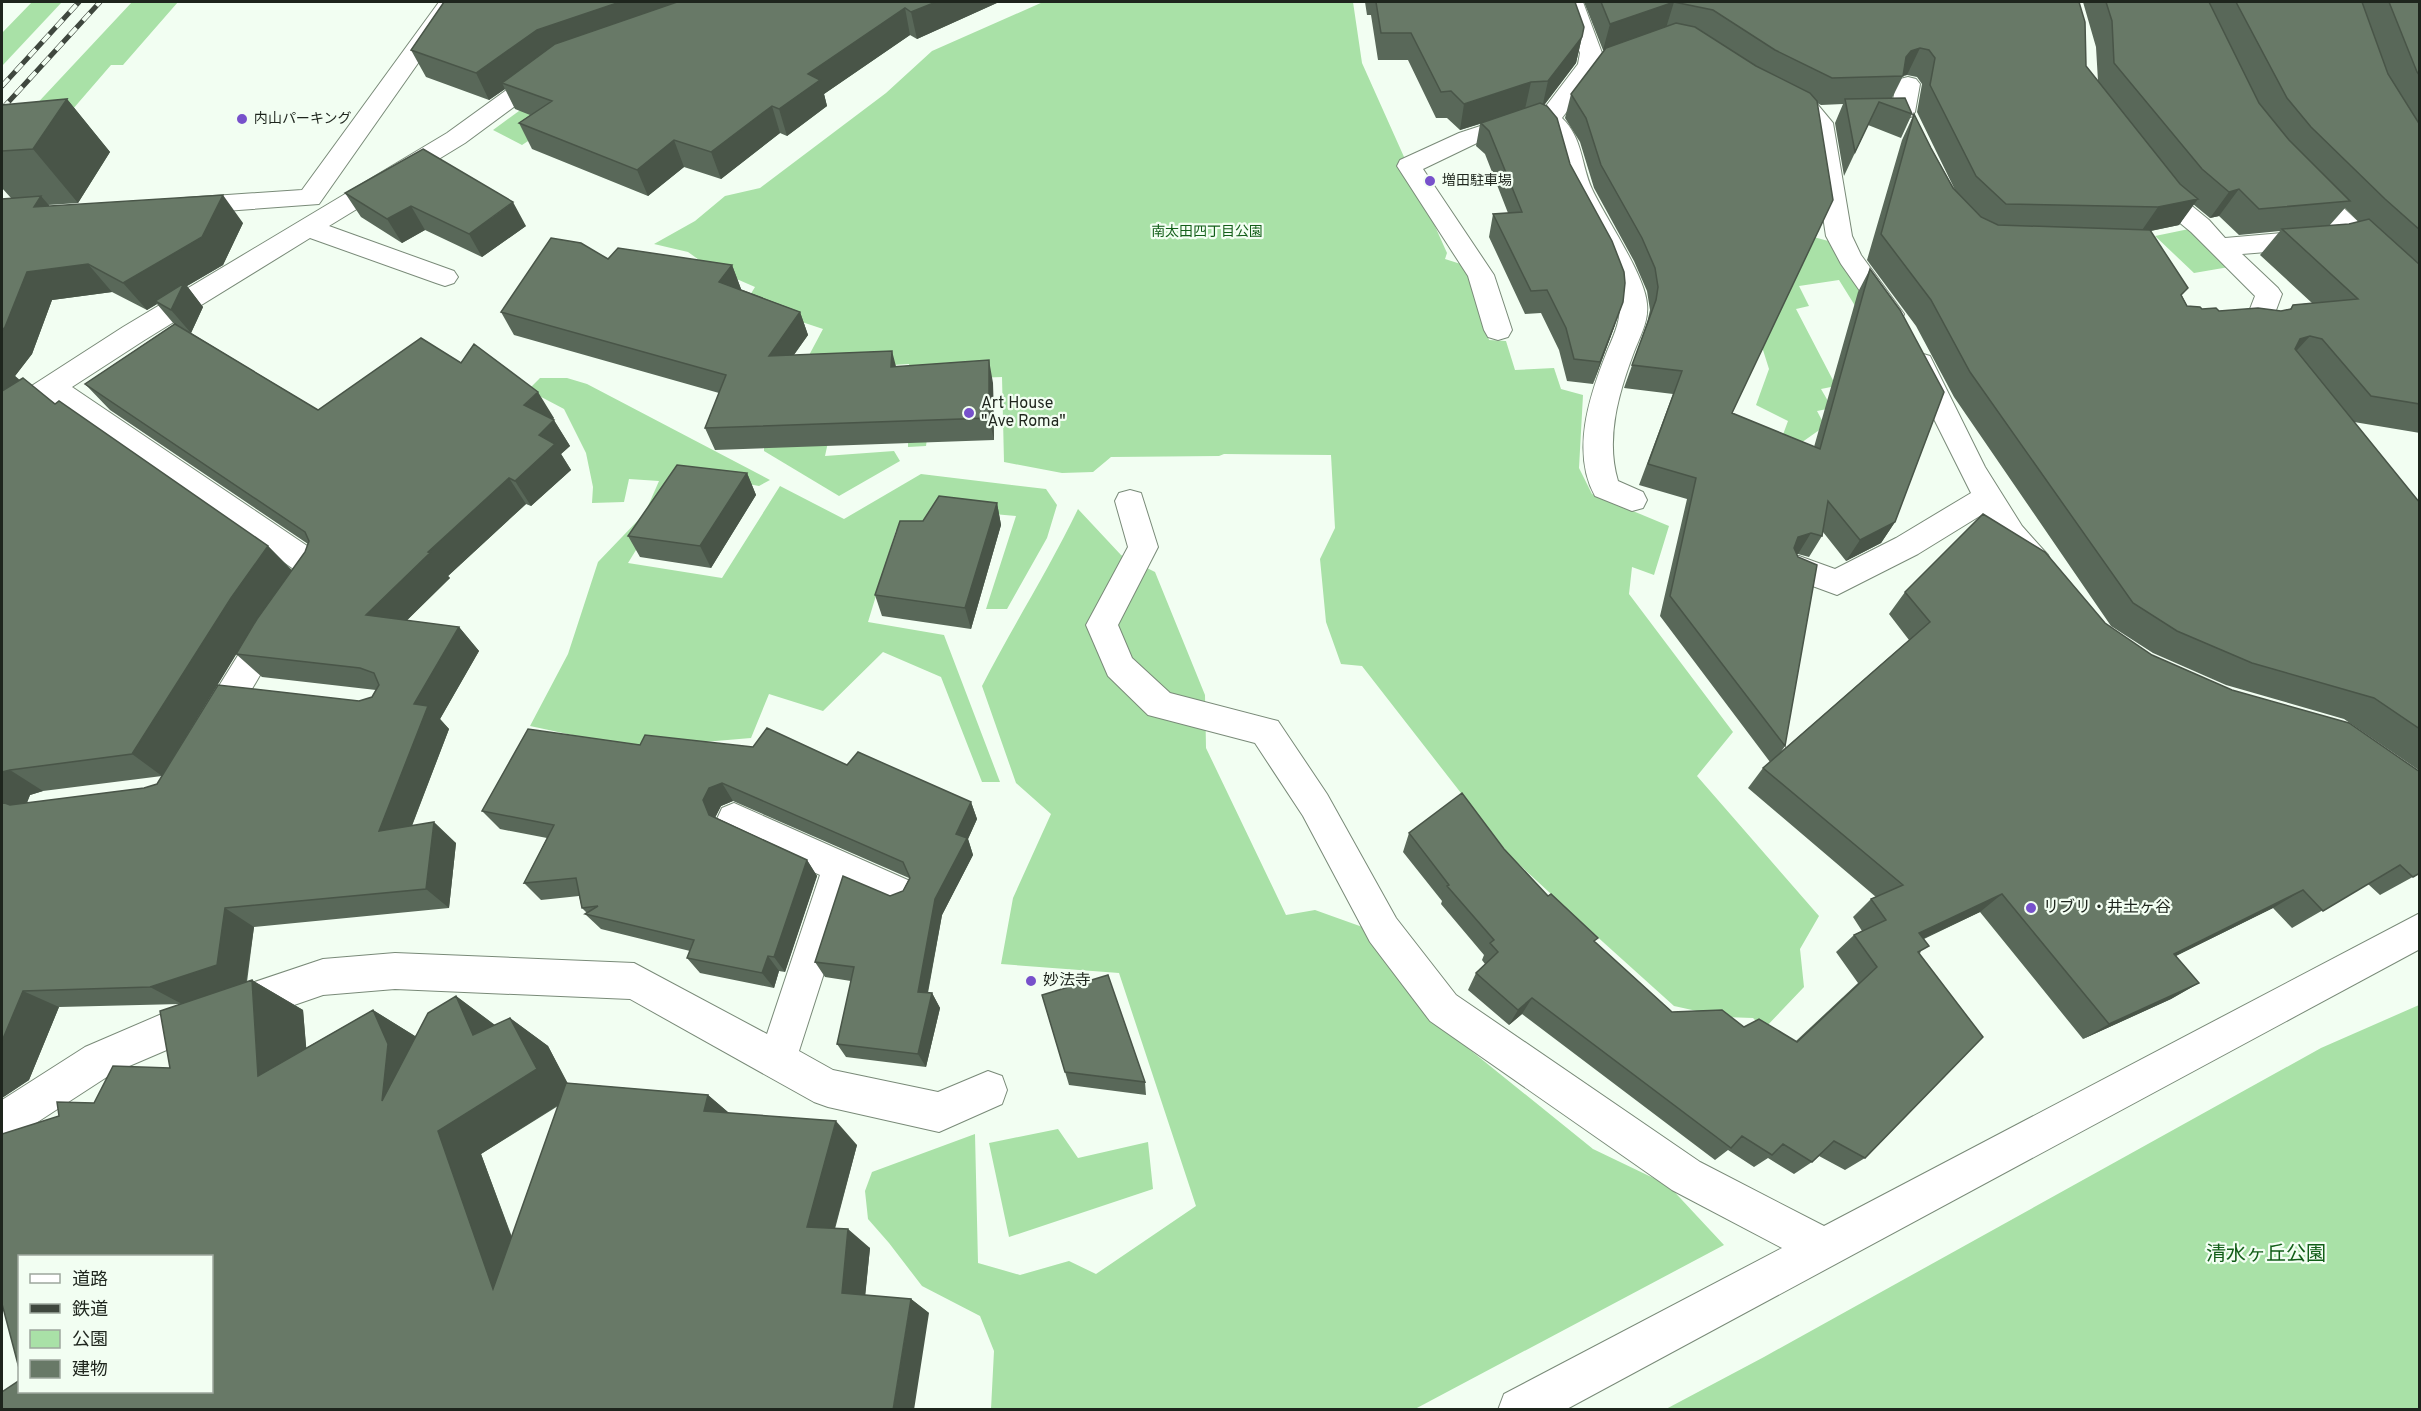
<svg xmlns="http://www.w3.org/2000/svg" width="2421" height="1411" font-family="Overpass,'Noto Sans JP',sans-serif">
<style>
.green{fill:#a9e1a7}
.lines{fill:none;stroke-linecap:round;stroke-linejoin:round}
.minor-casing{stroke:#798a78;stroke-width:2}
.minor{fill:#fff;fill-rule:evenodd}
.rail-casing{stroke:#3f473e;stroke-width:5}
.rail{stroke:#f2fef2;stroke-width:4;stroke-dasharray:10;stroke-linecap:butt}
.wall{fill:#596859;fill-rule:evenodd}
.shaded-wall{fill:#495548}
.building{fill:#687967;stroke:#495548;stroke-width:1.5}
.poi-dot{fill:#7751cb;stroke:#f2fef2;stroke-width:2}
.labels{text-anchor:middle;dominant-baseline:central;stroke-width:4.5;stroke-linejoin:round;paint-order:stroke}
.far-poi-label{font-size:14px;fill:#1e251d;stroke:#f2fef2;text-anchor:start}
.far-park-label{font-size:14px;fill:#125e18;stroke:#f2fef2}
.poi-label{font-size:16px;fill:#1e251d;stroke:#f2fef2;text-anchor:start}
.near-park-label{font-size:20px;fill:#125e18;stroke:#f2fef2}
</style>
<rect width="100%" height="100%" fill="#f2fef2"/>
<path class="green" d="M32 2H62L2 66V33Z
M132 2H178L123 65H111L2 191V141Z
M1043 2H1353L1362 63 1447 253 1445 259 1467 266 1489 340 1506 341 1515 370 1554 368 1561 389 1583 395 1579 468 1592 494 1669 526 1654 575 1632 567 1629 594 1733 732 1697 776 1819 916 1800 949 1804 987 1764 1029 1753 1018 1724 1017 1674 1006 1603 942 1510 856 1362 666 1341 664 1326 622 1320 559 1335 528 1331 455 1224 454 1219 456 1111 457 1093 472 1062 473 1004 462 1002 377 948 379 934 386 926 446 908 447 909 364 844 368 825 456 894 451 900 461 839 496 764 451V440L823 329 760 308 741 310 755 287 709 267 688 252 654 244 695 221 725 196 760 188 886 93 932 51Z
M552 87 585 104 522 145 493 130Z
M2189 229 2229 267 2194 273 2155 236Z
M1799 233 1832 242 1861 289 1900 378 1839 280 1799 286 1809 306 1796 309 1836 386 1821 389 1832 408 1817 411 1825 426 1781 457V440L1788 421 1756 405 1769 369 1763 350 1681 331Z
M540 378H567L587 384 770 480 759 486 684 472 628 563 722 578 780 486 844 519 921 474 1046 489 1057 505 1047 538 1007 609H986L1016 516 937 509 921 534 896 530 868 622 944 635 1000 782H982L941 677 883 652 823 711 769 694 751 738 633 748 530 726 568 654 598 562 645 513 659 481 629 479 624 502 592 503 593 487 586 453 564 409 528 390Z
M1078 509 1121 555 1155 572 1205 695 1206 748 1286 915 1315 910 1368 929 1438 1024 1593 1149 1668 1185 1724 1245 1415 1409H991L994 1351 980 1316 922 1286 889 1243 868 1219 865 1191 872 1172 975 1134 978 1263 1020 1275 1069 1261 1096 1274 1196 1206 1119 973 1001 964 1013 898 1051 814 1016 783 982 686C1013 626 1049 569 1078 509Z
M2419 1005V1409H1666L1764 1357 2321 1048Z
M1058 1129 1078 1158 1148 1142 1153 1189 1009 1237 989 1143Z"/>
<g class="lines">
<g class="minor-casing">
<path id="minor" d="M439 2H461L319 204 184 214 175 212 171 206 175 200 184 198 302 190Z
M1561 2H1583L1602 53V65L1562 118C1583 138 1581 165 1592 189 1605 217 1645 275 1647 304 1649 321 1640 336 1634 352 1619 392 1605 438 1618 481L1643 492 1647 500 1643 508 1632 511 1595 496C1571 453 1589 397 1606 354 1612 339 1620 324 1620 306 1621 278 1578 215 1566 186 1558 167 1560 129 1535 124L1477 143 1423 169 1494 275 1512 330 1508 337 1498 340 1488 337 1484 330 1468 276 1397 166 1400 160 1459 133 1526 111 1534 109 1543 110 1578 64 1580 53Z
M545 66 553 68 557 73 553 78 465 143 329 226 454 271 458 277 454 283 445 286 436 283 310 238 143 341 72 387 325 558 329 567 280 641 225 735 213 739 201 735 196 725 201 715 258 623 295 570 51 401 12 426 2 429V405L123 327 447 133 537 68Z
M1908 77 1916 79 1920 84 1915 112 1911 117 1870 120 1862 118 1858 113 1862 108 1892 105 1896 84 1900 79Z
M1784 90 1818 105 1833 123 1852 236 1861 255 1904 314 1901 321 1891 323 1881 321 1841 264 1826 236 1809 124C1799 112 1781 110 1772 97L1776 92Z
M2156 174 2165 176 2181 197 2209 220 2225 238 2316 230 2325 233 2329 239 2325 245 2316 248 2242 254 2278 288 2282 294 2268 332 2258 334 2220 328 2216 321 2220 314 2230 312 2248 314 2255 296 2191 232 2163 209 2144 182 2147 176Z
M2304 177 2313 179 2420 280V305L2411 302 2295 191 2292 185 2295 179Z
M1920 353 1930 356 1985 467 2022 526 2048 555 2052 564 2048 573C2040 575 2033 577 2026 572 2009 559 1994 532 1983 514L1918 554 1837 595 1788 577 1784 568 1788 559 1799 556 1835 569 1896 538 1971 493 1906 363 1910 356Z
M1130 490 1141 493 1158 547 1118 625 1132 658 1170 693 1278 721 1327 794 1396 918 1456 995 1700 1162 1824 1226 2420 913V949L1565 1410H1498L1504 1394 1782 1248 1672 1190 1430 1021 1370 942 1303 816 1255 743 1148 715 1108 676 1086 625 1128 547 1115 501 1119 493Z
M734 803 910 881 915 893 910 905 897 910 851 889 799 1051 833 1070 938 1092 988 1071 1002 1076 1007 1090 1002 1104 939 1132 828 1107 814 1102 630 999 395 989 323 995 176 1046 113 1073 16 1136 2 1142V1100L85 1047 171 1010 323 959 395 953 634 963 767 1034 820 875 722 830 717 819 722 808Z"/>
</g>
<use href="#minor" class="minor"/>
<g class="rail-casing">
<path id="rail" d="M2 86 79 2
M2 109 100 2"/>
</g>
<use href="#rail" class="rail"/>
</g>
<path class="wall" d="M444 2H999L917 39 910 35 824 94 827 106 787 136 780 133 721 179 684 167 648 196 532 149 519 123 530 115 515 109 505 89 489 100 426 77 411 50Z
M1365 2H1575L1582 37 1576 63 1544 105 1615 325 1593 384 1567 381 1559 350 1541 313 1525 314 1489 237 1493 214 1508 213 1485 154 1476 146 1480 124 1460 130 1447 118H1436L1408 60H1378L1371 15H1367Z
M1584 2H2079L2086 66 2098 81 2096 47 2083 2H2420V433L2354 422 2420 503V771L2344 719 2226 685 2153 653 2111 626 1954 397 1916 326 1867 260 1902 140 1914 114 1931 148 1955 190 1917 112 1922 84 1917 77 1907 75 1903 76 1892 98 1912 114 1901 138 1868 125 1844 176 1835 123 1843 104 1821 105 1817 103 1732 413 1814 447 1858 292 1870 269 1895 522 1881 543 1846 561 1823 532 1822 536 1809 557 1798 554H1797L1785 746 1781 752 1909 640 1889 614 1905 592 2105 623 2420 873 2380 895 2368 884 2292 928 2273 908 2176 956 2199 983 2171 999 2083 1039 1980 912 1924 939 1865 1158 1845 1170 1819 1156 1812 1162 1794 1174 1768 1158 1754 1167 1728 1150 1715 1160 1522 1014 1509 1025 1468 990 1476 973 1485 964 1482 960 1484 955 1441 904 1442 901 1403 852 1409 833 1504 849 1548 896 1595 942 1672 1012 1744 1027 1796 1041 1858 983 1836 952 1854 935 1862 931 1853 917 1871 899 1876 897 1748 788 1763 768 1770 762 1660 616 1687 499 1639 485 1673 394 1624 388 1647 323 1650 310 1647 291 1634 261 1594 188 1580 142 1565 118 1571 94 1605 50H1603ZM2193 204 2210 218 2219 216 2239 235 2280 231 2260 255 2312 303 2293 305 2290 309 2281 311H2219L2202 309 2187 306 2151 231 2179 225ZM2345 208 2359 222 2349 224 2329 226Z
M67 99 110 152 78 203 48 205 49 206 243 223 223 265 187 286 203 307 191 333 318 410 461 363 554 418 553 419 570 446 561 454 571 470 531 506 526 504 448 576 450 578 406 621 459 627 479 651 440 719 449 729 412 826 456 843 449 908 254 927 247 982 252 980 303 1010 306 1048 373 1010 415 1036 456 996 495 1025 510 1018 548 1046 567 1083 708 1095 729 1113 857 1145 835 1229 870 1248 865 1295 911 1299 929 1313 212 1392 3 1311 2 1312 59 1116 94 1103 170 1068 180 1004 59 1007 29 1080 2 1098 11 198 2 188V105ZM112 292 147 310 157 304 174 324 85 384 110 410 308 544 305 552 292 570 268 546 20 380 15 376 32 354 52 300ZM236 654 262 677 376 690 372 697 359 701 162 775ZM162 776 157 784 144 788 27 803 30 795 43 791ZM558 1106 512 1237 481 1154Z
M345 193 526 226 482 257 425 230 402 243 361 217Z
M608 259 732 265 741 289H740L800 312 808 335 794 355 896 366 993 383 994 440 715 450 705 428 719 393 514 335 501 312Z
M747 473 756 495 711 568 640 557 628 536Z
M997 503 1001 525 971 629 882 616 875 595 923 521Z
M640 745 847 765 971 802 977 819 968 839 973 855 942 915 928 993H932L940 1008 926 1067 846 1057 837 1044 851 981 825 977 815 962 890 896 903 891 909 878 733 801 721 806 715 817 807 860 817 876 785 972 779 971 774 988 700 973 687 958 690 951 601 929 585 914 587 913 582 908 579 896 541 900 524 883 547 838 500 829 482 811Z
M1042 995 1145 1082 1146 1095 1069 1085Z"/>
<path class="shaded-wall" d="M620 2H706L502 83 505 89 489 100 476 73 537 30Z
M936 2H999L917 39 911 12Z
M1674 2 1666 28 1603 50 1610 24Z
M905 8 910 35 824 94 827 106 787 136 779 109 808 74Z
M1582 37 1576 63 1542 108 1548 81Z
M1920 48 1907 75 1902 76 1906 57 1911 51Z
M1531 82 1525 109 1460 130 1464 104Z
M67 99 110 152 78 203 33 149Z
M772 106 780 133 721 179 711 152Z
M674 140 684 167 648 196 637 170Z
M2239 189 2219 216 2210 218 2229 192Z
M223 195 243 223 223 265 187 286 203 307 191 333 171 310 155 301 157 304 147 310 123 283Z
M41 196 65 224 34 207Z
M2198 199 2179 225 2140 233 2158 207Z
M513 202 526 226 482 257 469 234Z
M411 206 425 230 402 243 387 219Z
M88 264 112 292 52 300 32 354 15 376 21 382 2 404V331L27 272Z
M732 265 741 289 728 305 719 282Z
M1623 302 1615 325 1593 384 1600 362Z
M800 312 808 335 777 378 769 356Z
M2310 336 2287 361 2300 339Z
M892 351 898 374 891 367Z
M989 360 993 383 994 440 989 418Z
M538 392 554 418 540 431 524 405Z
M554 420 570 446 561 454 571 470 531 506 515 481 539 435Z
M747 473 756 495 711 568 700 546Z
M509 478 526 504 448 576 450 578 388 639 366 615 428 552Z
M997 503 1001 525 971 629 965 608Z
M1895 522 1881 543 1846 561 1860 540Z
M1811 533 1798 554 1786 558 1798 537Z
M268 546 292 571 256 622 162 776 132 754 231 598Z
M459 627 479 651 440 719 449 729 402 851 379 831 414 704Z
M10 770 43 791 30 795 24 809 2 804V772Z
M722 783 733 801 721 806 715 818 709 815 703 800 709 788Z
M971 802 977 819 968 839 973 855 942 915 925 1006 918 992 935 899 956 834Z
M434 822 456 843 449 908 426 889Z
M807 860 817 876 785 972 774 957Z
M2303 890 2273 908 2147 970 2174 954Z
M2002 894 1980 912 1899 950 1919 933Z
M225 908 254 927 246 982 182 1004 150 987Z
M768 956 779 971 774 988 762 973Z
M252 980 303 1010 311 1102 258 1076Z
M2199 983 2171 999 2083 1039 2109 1024Z
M23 991 59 1007 29 1080 2 1098V1041Z
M932 993 940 1008 926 1067 918 1054Z
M456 996 496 1026 473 1035Z
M1532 998 1522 1014 1509 1025 1518 1010Z
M373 1010 418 1038 382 1101Z
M510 1018 548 1046 574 1095 481 1154 536 1304 493 1289 438 1131Z
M708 1095 736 1119 704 1111Z
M836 1121 857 1145 830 1245 807 1227Z
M848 1229 870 1248 864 1308 842 1293Z
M911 1299 929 1313 914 1410H893Z"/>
<path class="building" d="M444 2H620L537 30 476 73 411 50Z
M677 2H936L911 12 905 8 808 74 820 80 779 109 772 106 711 152 674 140 637 170 519 123 552 101 502 83 555 44Z
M1376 2H1575L1584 27 1582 37 1548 81 1531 82 1464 104 1451 91 1441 92 1411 33H1381Z
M1601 2H2079L2085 22 2086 66 2180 184 2198 199 2158 207 2006 204 1976 176 1930 85 1935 58 1929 50 1920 48 1911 51 1906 57 1903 76 1832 78 1775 50 1713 10 1674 2 1610 24Z
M2106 2H2209L2259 103 2289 140 2350 201 2259 209 2239 189 2229 192 2202 169 2114 63 2112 21Z
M2236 2H2362L2388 74 2420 125V230L2385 199 2311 127 2287 98Z
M2389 2H2420V76L2417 72Z
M1676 23 1695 27 1756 66 1810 93 1817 101 1833 200 1732 413 1820 449 1870 269 1900 310 1944 392 1895 522 1860 540 1828 501 1822 536 1811 533 1798 537 1794 548 1798 557 1817 565 1785 746 1670 596 1696 478 1648 464 1682 371 1632 365 1656 300 1658 287 1655 268 1642 238 1601 165 1586 118 1571 94 1606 48Z
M1905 98 1912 114 1879 102 1855 152 1845 99Z
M67 99 33 149 2 151V105Z
M1540 103 1547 106 1557 118 1570 164 1612 241 1624 272 1625 283 1623 302 1600 362 1574 359 1566 328 1547 290 1531 291 1493 214 1522 212 1489 131 1481 123Z
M1914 114 1931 148 1953 188 1981 217 1998 225 2150 230 2188 288 2181 295 2187 306 2200 307 2202 309 2216 308 2219 311 2258 308 2281 311 2291 309 2293 305 2358 299 2282 229 2349 224 2369 219 2420 265V404L2371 396 2322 339 2310 336 2300 339 2295 349 2420 503V729L2374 698 2252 663 2177 631 2133 603 1970 372 1931 300 1881 234Z
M423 149 513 202 469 234 411 206 387 219 345 193Z
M223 195 202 237 123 283 88 264 27 272 5 327 2 331V199L41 196 34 207Z
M551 238 581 243 608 259 618 248 732 265 719 282 800 312 769 356 892 351 891 367 989 360V418L705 428 726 375 501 312Z
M184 283 171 310 155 301Z
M175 324 318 410 421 338 461 363 474 344 538 392 524 405 554 420 539 435 555 444 515 481 509 478 428 552 430 553 366 615 459 627 414 704 428 706 379 831 434 822 426 889 225 908 217 965 150 987 23 991 2 1041V802L10 805 144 788 157 784 218 685 359 701 372 697 379 685 374 673 360 668 236 654 257 619 305 552 309 541 305 532 85 384Z
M23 378 55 404 59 401 268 546 231 598 132 754 10 770 2 772V391Z
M677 465 747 473 700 546 628 536Z
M939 496 997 503 965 608 875 595 900 521H923Z
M1983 514 2045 552 2105 623 2152 655 2232 690 2349 723 2420 772V873L2413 877 2400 865 2323 911 2303 890 2174 954 2199 983 2109 1024 2002 894 1919 933 1929 946 1918 952 1983 1037 1865 1158 1834 1141 1812 1162 1783 1144 1772 1155 1742 1136 1731 1148 1532 998 1518 1010 1476 973 1498 952 1490 943 1494 940 1447 886 1449 885 1409 833 1462 793 1504 849 1548 896 1551 894 1598 938 1594 941 1672 1012 1722 1010 1744 1027 1759 1019 1797 1042 1877 967 1854 935 1886 920 1871 899 1903 885 1763 768 1930 622 1905 592Z
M767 728 847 765 858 752 971 802 956 834 967 838 935 899 918 992 932 993 918 1054 837 1044 854 967 815 962 843 876 890 896 903 891 910 878 903 862 722 783 709 788 703 800 709 815 807 860 774 957 768 956 762 973 687 958 694 940 585 914 598 906 582 908 576 878 524 883 554 825 482 811 528 729 640 745 645 735 753 747Z
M1108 975 1145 1082 1065 1072 1042 995Z
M252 980 258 1076 373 1010 388 1044 382 1101 428 1013 456 996 473 1035 510 1018 537 1069 438 1131 493 1289 566 1083 708 1095 704 1111 836 1121 807 1227 848 1229 842 1293 911 1299 893 1410H2V1392L20 1380V1392H212V1257H20V1372L2 1304V1134L59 1116 57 1102 94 1103 113 1066 170 1068 160 1011Z"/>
<g class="poi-dot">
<circle cx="242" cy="119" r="6"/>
<circle cx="1430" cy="181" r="6"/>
<circle cx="969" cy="413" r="6"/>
<circle cx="2031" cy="908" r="6"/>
<circle cx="1031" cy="981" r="6"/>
</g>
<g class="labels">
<g class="far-poi-label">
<text x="254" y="119">内山パーキング</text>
<text x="1442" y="181">増田駐車場</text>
</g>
<g class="far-park-label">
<text x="1207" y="232">南太田四丁目公園</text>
</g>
<g class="poi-label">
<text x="981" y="404">Art House<tspan x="981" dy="18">"Ave Roma"</tspan></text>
<text x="2043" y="908">リブリ・井土ヶ谷</text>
<text x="1043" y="981">妙法寺</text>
</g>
<g class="near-park-label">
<text x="2266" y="1255">清水ヶ丘公園</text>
</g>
</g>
<rect width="2421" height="1411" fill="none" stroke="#1e251d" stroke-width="6"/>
<rect x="18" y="1255" width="195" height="138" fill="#f2fef2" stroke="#9da79d" stroke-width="1.5"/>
<rect x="30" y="1274" width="30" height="9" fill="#ffffff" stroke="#9da79d" stroke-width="1.5"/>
<text x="72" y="1285" font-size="18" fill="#1e251d">道路</text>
<rect x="30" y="1304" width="30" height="9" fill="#3f473e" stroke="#9da79d" stroke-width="1.5"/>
<text x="72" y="1315" font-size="18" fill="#1e251d">鉄道</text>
<rect x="30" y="1330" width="30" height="18" fill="#a9e1a7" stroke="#9da79d" stroke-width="1.5"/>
<text x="72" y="1345" font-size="18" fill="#1e251d">公園</text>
<rect x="30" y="1360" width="30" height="18" fill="#687967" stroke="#9da79d" stroke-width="1.5"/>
<text x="72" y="1375" font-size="18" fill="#1e251d">建物</text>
</svg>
